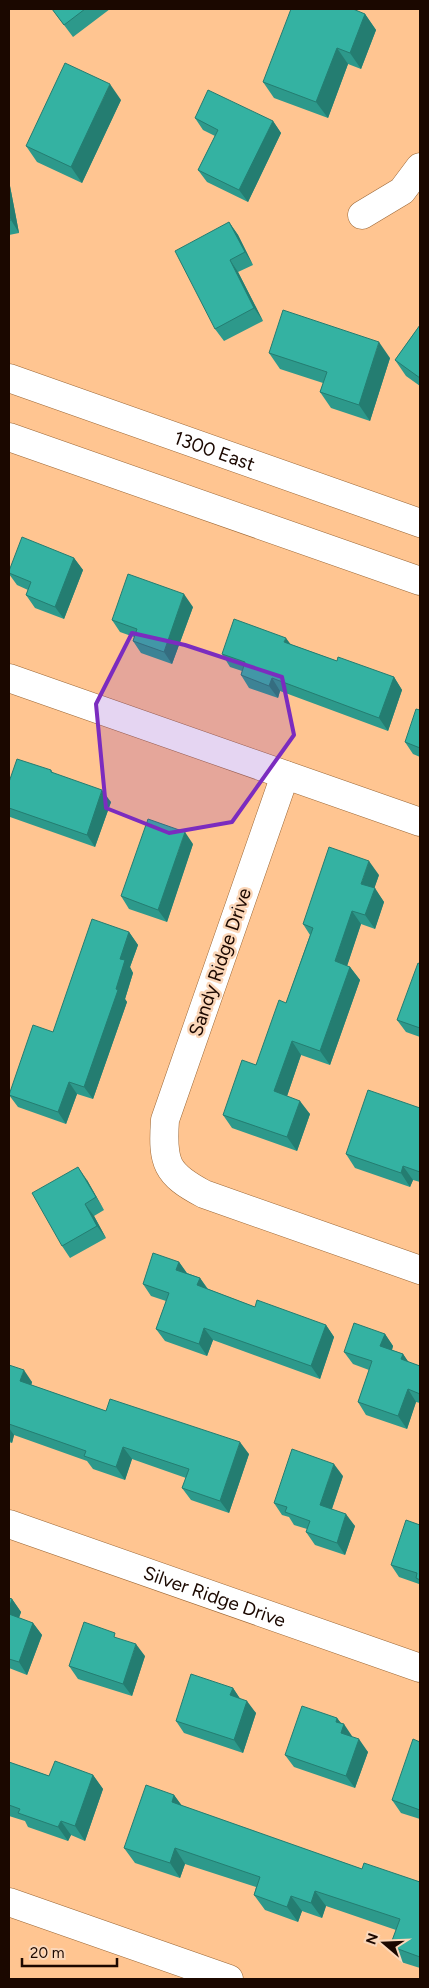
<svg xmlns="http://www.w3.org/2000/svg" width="429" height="1988" font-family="Figtree,sans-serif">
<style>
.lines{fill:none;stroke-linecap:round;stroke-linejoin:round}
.minor-casing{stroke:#9c6735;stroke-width:29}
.major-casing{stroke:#9c6735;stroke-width:29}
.minor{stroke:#fff;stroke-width:28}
.major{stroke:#fff;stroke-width:28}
.wall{fill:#2d998b}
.shaded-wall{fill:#247d71}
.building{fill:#34b2a2;stroke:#247d71}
.marked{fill:#7b2cbf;fill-opacity:0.2;stroke:#7b2cbf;stroke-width:4;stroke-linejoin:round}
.labels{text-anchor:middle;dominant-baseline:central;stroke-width:5;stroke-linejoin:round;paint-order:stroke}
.street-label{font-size:19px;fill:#1b0800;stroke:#fbd7b9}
</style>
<rect width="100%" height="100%" fill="#ffc591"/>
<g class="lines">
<g class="minor-casing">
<g id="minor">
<path d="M362 215 402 191 420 167"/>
<path d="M9 678 420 822"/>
<path d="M285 775 165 1120C162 1163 166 1174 204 1194L420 1270"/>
<path id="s1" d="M9 1524 420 1668"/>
<path d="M9 1902 229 1979"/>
</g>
</g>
<g class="major-casing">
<g id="major">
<path id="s2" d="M9 378 420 523"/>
<path d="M9 437 420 581"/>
</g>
</g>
<use href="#minor" class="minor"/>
<use href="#major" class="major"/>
</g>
<path class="wall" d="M52 9H110L73 37Z
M365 14 376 30 361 69 348 64 328 118 274 98 263 82Z
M121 100 82 183 37 162 26 146Z
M195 118 273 121 281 133 248 202 207 182 198 170 215 136 203 130Z
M9 185 10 186 19 233 9 235Z
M229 222 238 235 253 265 238 272 263 321 224 341 215 329Z
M420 325V386L406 376 395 360Z
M269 353 390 358 370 421 331 408 320 392 323 383 280 369Z
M74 558 83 570 64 619 35 608 26 595 28 590 17 585 9 574V573Z
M193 607 172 664 141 653 133 641 134 637 120 632 112 620Z
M290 644 337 661 394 677 402 690 388 731 280 691 278 698 249 688 241 675 242 671 230 667 222 654Z
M420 710V757L413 754 405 742Z
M51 770 53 773 111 802 95 847 10 817 9 816V782Z
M193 844 167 922 129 909 121 896Z
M379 875 374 888 384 902 375 929 361 924 347 966 350 967 360 980 330 1065 301 1055 287 1096 310 1114 297 1151 232 1128 223 1115 256 1065 286 1003 310 935 303 924Z
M129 932 138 945 130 967 133 973 125 999 127 1002 93 1099 77 1094 66 1124 18 1107 9 1095 53 1032Z
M420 964V1037L406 1032 397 1020Z
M420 1108V1182L413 1180 410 1187 355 1168 346 1154Z
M87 1180 104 1210 94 1216 106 1238 70 1258 62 1246Z
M179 1262 187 1273 200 1278 208 1289 255 1307 326 1325 334 1337 320 1379 213 1340 207 1356 165 1341 156 1329 166 1301 151 1296 143 1284Z
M385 1334 393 1346 392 1350 403 1354 408 1362 420 1366V1403L416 1402 407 1429 366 1415 358 1402 369 1370 353 1364 344 1352Z
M9 1365 32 1382 31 1385 106 1411 249 1454 229 1513 191 1500 182 1488 186 1478 132 1459 125 1480 93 1469 87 1461 14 1435 12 1443 9 1442Z
M343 1476 332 1509 355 1526 345 1555 315 1545 306 1532 307 1529 294 1525 289 1517 282 1515 274 1503Z
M420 1525V1585L419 1584 399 1577 391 1565Z
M9 1598 12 1599 21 1612 19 1618 33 1623 42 1635 27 1675 9 1668Z
M145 1656 132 1696 78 1679 69 1666Z
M233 1688 240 1699 256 1713 243 1753 184 1733 176 1721Z
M337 1718 352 1737 368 1752 355 1788 294 1767 285 1755Z
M420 1742V1819L401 1813 392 1800Z
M9 1762 49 1776 93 1775 103 1789 85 1841 71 1835 68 1841 28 1827 25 1821 9 1816Z
M174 1795 182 1806 362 1869 420 1882V1968L401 1962 390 1946 396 1930 326 1906 322 1918 302 1911 298 1922 265 1910 254 1895 256 1887 185 1864 180 1878 135 1863 124 1848Z"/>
<path class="shaded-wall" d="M365 14 376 30 361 69 350 53Z
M337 48 348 64 328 118 316 102Z
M110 84 121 100 82 183 71 167Z
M273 121 281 133 248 202 239 190Z
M9 185 10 186 19 233 11 220 9 210Z
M229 222 238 235 253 265 245 252Z
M230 260 238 272 263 321 254 308Z
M379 342 390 358 370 421 359 405Z
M74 558 83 570 64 619 55 607Z
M184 594 193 607 172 664 164 652Z
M286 638 295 650 284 642Z
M394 677 402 690 388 731 379 718Z
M272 678 280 691 278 698 269 686Z
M102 790 111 802 95 847 87 835Z
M185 832 193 844 167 922 158 910Z
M369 861 379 875 371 898 361 884Z
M375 888 384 902 375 929 365 915Z
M352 911 361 924 344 975 335 961Z
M129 932 138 945 130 967 133 973 125 999 127 1002 93 1099 84 1087 120 959Z
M350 967 360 980 330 1065 320 1051Z
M292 1041 301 1055 284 1105 274 1091Z
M69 1082 77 1094 66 1124 58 1112Z
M300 1101 310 1114 297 1151 287 1137Z
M403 1166 413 1180 410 1187 401 1173Z
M78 1167 87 1180 104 1210 96 1197Z
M85 1204 94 1216 106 1238 97 1226Z
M179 1262 188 1275 176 1270Z
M200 1278 208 1290 197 1285Z
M326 1325 334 1337 320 1379 311 1366Z
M204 1328 213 1340 207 1356 199 1344Z
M385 1334 393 1346 389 1359 380 1346Z
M403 1354 412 1367 401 1359Z
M24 1370 32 1382 29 1394 20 1381Z
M408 1389 416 1402 407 1429 398 1416Z
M9 1428 14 1435 12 1443 9 1439Z
M240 1442 249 1454 229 1513 220 1501Z
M123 1447 132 1459 125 1480 116 1467Z
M334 1464 343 1476 329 1517 320 1505Z
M346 1514 355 1526 345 1555 337 1543Z
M12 1599 21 1612 16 1626 9 1616V1609Z
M33 1623 42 1635 27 1675 19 1662Z
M136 1644 145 1656 132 1696 123 1684Z
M233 1688 241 1700 230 1695Z
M247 1701 256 1713 243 1753 234 1740Z
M337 1718 343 1726 344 1724 352 1736 349 1745 341 1733 336 1722Z
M359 1739 368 1752 355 1788 346 1776Z
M93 1775 103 1789 85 1841 75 1826Z
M174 1795 185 1810 172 1802Z
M61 1821 71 1835 68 1841 58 1827Z
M175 1848 185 1864 180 1878 170 1863Z
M315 1891 326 1906 322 1918 311 1903Z
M291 1896 302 1911 298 1922 287 1907Z"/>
<path class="building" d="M52 9H85L64 25Z
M291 9H353L365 14 350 53 337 48 316 102 263 82Z
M65 63 110 84 71 167 26 146Z
M208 90 273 121 239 190 198 170 218 130 195 118Z
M9 210 11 220 9 221Z
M229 222 245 252 230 260 254 308 215 329 175 251Z
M283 310 379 342 359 405 320 392 327 372 269 353Z
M420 325V378L395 360Z
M22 537 74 558 55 607 26 595 31 582 9 573V571Z
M128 574 184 594 164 652 133 641 137 629 112 620Z
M234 619 286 638 284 642 337 661 338 657 394 677 379 718 272 678 269 686 241 675 245 662 222 654Z
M416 709 420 710V748L405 742Z
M17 759 51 770V772L102 790 87 835 9 808V782Z
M148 819 185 832 158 910 121 896Z
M329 847 369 861 361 884 375 888 365 915 352 911 335 961 350 967 320 1051 292 1041 274 1091 300 1101 287 1137 223 1115 242 1060 256 1065 279 1000 286 1003 313 928 303 924Z
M92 919 129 932 120 959 125 960 116 989 118 990 84 1087 69 1082 58 1112 9 1095 33 1025 53 1032Z
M418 963 420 964V1028L397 1020Z
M368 1090 420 1108V1172L403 1166 401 1173 346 1154Z
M78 1167 96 1197 85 1204 97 1226 62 1246 32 1193Z
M153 1253 179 1262 176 1270 200 1278 197 1285 255 1307 257 1300 326 1325 311 1366 204 1328 199 1344 156 1329 169 1293 143 1284Z
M354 1323 385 1334 380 1346 403 1354 401 1359 420 1366V1394L408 1389 398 1416 358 1402 372 1361 344 1352Z
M9 1365 24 1370 20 1381 106 1411 110 1399 240 1442 220 1501 182 1488 189 1469 123 1447 116 1467 84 1456 86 1451 9 1424Z
M292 1449 334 1464 320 1505 346 1514 337 1543 306 1532 310 1521 285 1512 287 1507 274 1503Z
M406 1520 420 1525V1580L416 1578 417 1573 391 1565Z
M9 1598 12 1599 9 1609Z
M9 1614 33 1623 19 1662 9 1659Z
M84 1622 115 1633 114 1637 136 1644 123 1684 69 1666Z
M191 1674 233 1688 230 1695 247 1701 234 1740 176 1721Z
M302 1706 337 1718 336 1722 344 1724 341 1733 359 1739 346 1776 285 1755Z
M413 1739 420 1742V1810L392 1800Z
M55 1761 93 1775 75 1826 61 1821 58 1827 18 1813 20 1809 9 1805V1762L49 1776Z
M146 1785 174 1795 172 1802 362 1869 364 1863 420 1882V1957L390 1946 400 1919 315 1891 311 1903 291 1896 287 1907 254 1895 260 1877 175 1848 170 1863 124 1848Z"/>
<path class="marked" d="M132 633 185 645 282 677 294 735 232 822 169 833 106 808 96 704Z"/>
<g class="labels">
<g class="street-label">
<text stroke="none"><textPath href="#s2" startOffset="218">1300 East</textPath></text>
<text transform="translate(220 962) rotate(-71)">Sandy Ridge Drive</text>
<text stroke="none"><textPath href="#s1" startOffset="218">Silver Ridge Drive</textPath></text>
</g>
</g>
<rect width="429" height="1988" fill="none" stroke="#1b0800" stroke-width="20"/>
<g transform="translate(384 1943) rotate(289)" stroke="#fbd7b9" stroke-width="4" paint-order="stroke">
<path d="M0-4L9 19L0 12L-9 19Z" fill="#1b0800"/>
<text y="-8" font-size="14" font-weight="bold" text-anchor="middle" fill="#1b0800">N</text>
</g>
<path d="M22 1958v8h95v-8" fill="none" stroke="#1b0800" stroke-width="2.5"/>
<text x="30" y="1958" font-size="15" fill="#1b0800" stroke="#fbd7b9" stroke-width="4" paint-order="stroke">20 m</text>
</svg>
